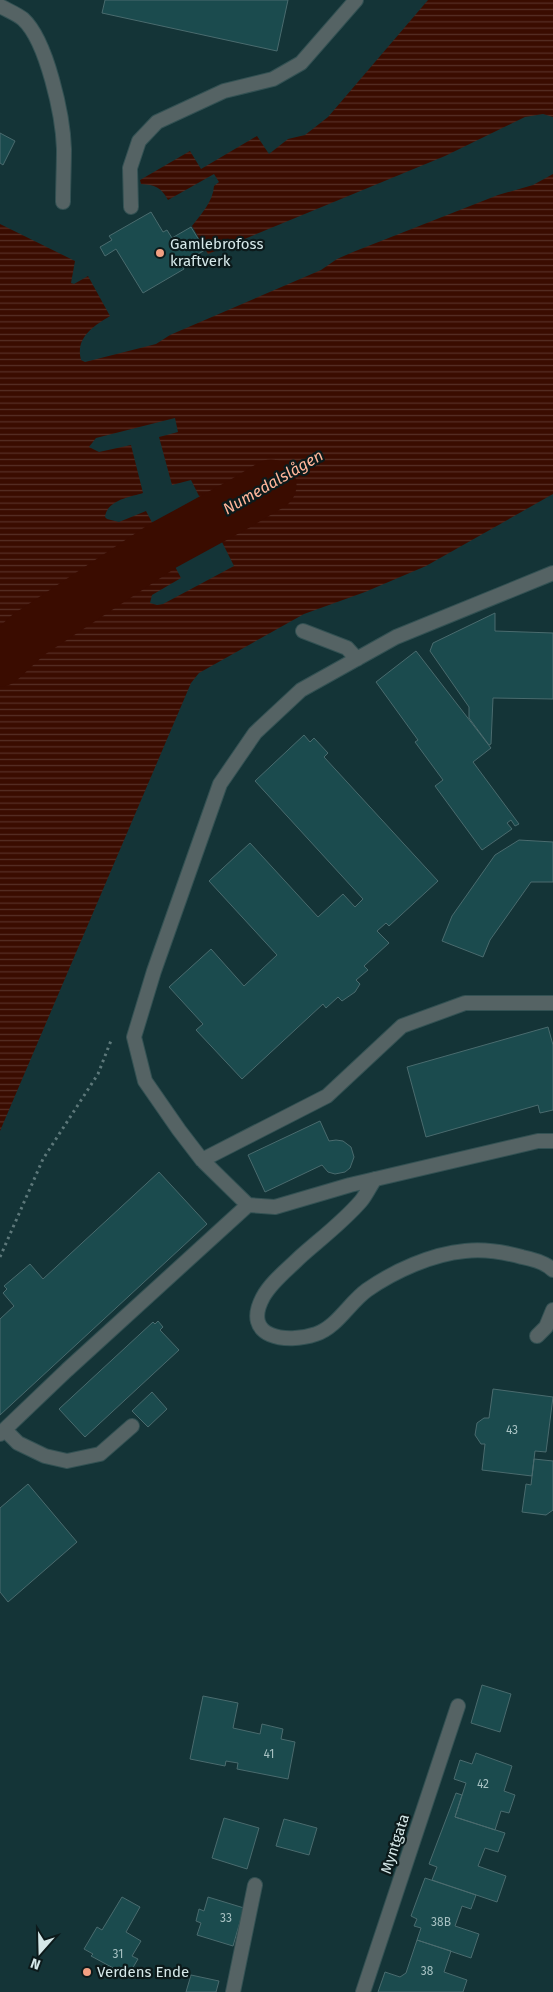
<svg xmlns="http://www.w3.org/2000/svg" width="553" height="1992" font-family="'Fira Sans',sans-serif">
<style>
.water{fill:url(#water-rules);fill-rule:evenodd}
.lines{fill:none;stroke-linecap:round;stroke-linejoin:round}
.river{stroke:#3a0c00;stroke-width:51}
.building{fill:#1b4b4e;stroke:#4a6b6e}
.service-casing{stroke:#335153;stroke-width:16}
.minor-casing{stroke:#335153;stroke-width:16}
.path{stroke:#5d787a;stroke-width:3;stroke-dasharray:2.5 4;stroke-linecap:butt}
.service{stroke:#556364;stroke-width:14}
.minor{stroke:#556364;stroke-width:14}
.poi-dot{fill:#f3a082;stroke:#0c1a1b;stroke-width:2}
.labels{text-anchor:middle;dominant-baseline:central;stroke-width:4.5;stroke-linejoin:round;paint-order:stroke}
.number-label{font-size:12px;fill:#a7c1c2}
.poi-label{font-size:15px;fill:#d6e8e9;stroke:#0c1a1b;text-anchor:start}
.street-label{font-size:15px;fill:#d6e8e9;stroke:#0c1a1b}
.water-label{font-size:16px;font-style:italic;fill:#ffb59a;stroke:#0c1a1b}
</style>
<defs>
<pattern id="water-rules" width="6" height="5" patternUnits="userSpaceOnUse" patternTransform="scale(1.25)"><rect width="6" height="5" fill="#3a0c00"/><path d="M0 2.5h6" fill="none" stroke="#562f25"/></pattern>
</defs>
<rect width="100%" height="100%" fill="#143437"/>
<path class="water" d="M428 0H553V117L543 114 525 117 445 156 208 254 192 226C201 214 213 202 214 186L219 182 214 174 168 200C161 187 155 185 141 184L140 180 190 151 201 169 257 136 269 154 288 139 305 135 328 117Z
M553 174V494L426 566 365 592 304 614 199 673 191 683 0 1131V224L75 261 71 283 74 284 88 276 110 316C94 326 75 337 81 360L85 362 156 344 170 335 321 270 337 259 353 252 498 195 533 185ZM175 418 178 432 159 437 172 485 191 480 234 566 163 604 157 605 150 603 152 595 181 578 146 511 119 522 107 519 105 517C107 500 130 497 143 493L131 445 99 452 89 447 96 438Z"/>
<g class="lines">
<path class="river" d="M0 661 28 635 164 545 241 503 271 485"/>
</g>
<path class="building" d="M105 0H288L277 51 102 13Z
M0 133 15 141 3 165 0 163Z
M151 212 163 232 167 230 172 238 191 227 205 250 181 264 184 269 143 293 116 249 105 256 100 247 112 240 109 236Z
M495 613V631L553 633V699L493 698 491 744 489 745 469 718V707L430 651 433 643Z
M416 651 491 748 473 762 519 824 515 826 511 820 507 823 512 829 482 850 435 786 443 780 415 742 418 740 376 682Z
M304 735 310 742 314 738 328 753 324 757 438 881 389 926 386 923 377 931 389 943 364 966 368 970 356 980 360 984 355 992 342 1001 338 997 326 1008 323 1004 242 1079 196 1030 203 1024 169 987 211 949 244 986 277 955 209 881 250 843 318 917 343 894 355 907 363 899 255 781Z
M519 840 553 842V882H531L490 940 483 957 442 941 452 916 495 855Z
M548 1027 553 1045V1110L540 1113 538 1105 426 1137 407 1067Z
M320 1121 329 1141 336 1140 343 1141 351 1147 354 1157 350 1168 345 1172 335 1174 328 1172 322 1165 265 1192 248 1155Z
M159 1172 207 1224 0 1415V1319L14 1306 3 1293 7 1289 4 1286 30 1264 43 1279Z
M158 1321 163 1327 160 1330 179 1350 85 1437 59 1409 153 1322 155 1324Z
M493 1389 553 1397 546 1452 535 1451 532 1476 482 1470 485 1444H481L475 1435 477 1423 484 1418H489Z
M152 1392 167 1409 148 1427 132 1411Z
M534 1459 553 1461V1510L546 1515 522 1512 526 1484 531 1485Z
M28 1484 77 1542 8 1602 0 1592V1508Z
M482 1685 511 1694 500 1732 471 1723Z
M203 1696 238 1703 233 1728 260 1734 262 1724 283 1729 281 1739 295 1742 288 1779 237 1769 238 1763 226 1761 225 1766 190 1759Z
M476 1753 512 1766 504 1791 515 1795 509 1813 501 1811 495 1830 455 1817 466 1783 454 1779 460 1760 472 1764Z
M456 1793 462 1795 455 1817 505 1833 498 1852 485 1848 478 1866 506 1876 497 1902 432 1880 437 1867 429 1864Z
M224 1818 259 1828 247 1869 212 1858Z
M284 1819 317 1828 309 1855 276 1846Z
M425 1878 476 1895 471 1909 462 1906 455 1926 479 1934 471 1958 417 1940 421 1928 414 1926 417 1919 411 1916Z
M122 1897 140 1907 126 1932 141 1941 132 1956 138 1959 128 1976 91 1956 93 1954 84 1949 97 1927 102 1930Z
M208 1897 244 1908 233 1946 197 1935 201 1923 196 1921 199 1909 204 1911Z
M417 1940 451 1951 444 1972 467 1980 463 1992H378L385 1972 400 1977 406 1973Z
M191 1975 219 1981 216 1992H186Z"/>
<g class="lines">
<g class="service-casing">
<path id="service" d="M0 6C7 10 17 14 23 19 47 41 63 116 64 149 64 167 63 185 63 202
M131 207 130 168 139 141 157 122 224 91 273 79 301 63 356 0
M303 631 347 648 357 659
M202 1160 327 1096 402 1026 465 1003H553
M375 1179C370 1186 366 1195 361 1201 343 1222 319 1240 299 1258 287 1270 271 1282 263 1297 241 1338 287 1344 316 1334 337 1327 349 1303 367 1290 394 1271 432 1254 465 1251 484 1249 504 1252 522 1257 532 1259 546 1263 553 1270
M248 1205 275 1207 350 1185 538 1141H553
M537 1336 546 1327 553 1310
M5 1430 18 1443 45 1456 67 1461 100 1454 132 1426
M0 1434 67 1370 248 1205 202 1160 179 1130 145 1081 134 1037 154 971 220 784 255 733 301 690 396 637 553 573
M233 1992 255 1885"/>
</g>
<g class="minor-casing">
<path id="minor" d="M363 1992 458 1706"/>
</g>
<path class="path" d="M0 1257 43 1159 98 1074 112 1038"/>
<use href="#service" class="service"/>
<use href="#minor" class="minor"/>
</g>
<g class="poi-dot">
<circle cx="160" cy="253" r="5"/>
<circle cx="87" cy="1972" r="5"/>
</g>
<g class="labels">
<g class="number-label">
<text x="512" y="1430">43</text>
<text x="269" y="1754">41</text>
<text x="483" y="1784">42</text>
<text x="226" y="1918">33</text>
<text x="441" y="1922">38B</text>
<text x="118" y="1954">31</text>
<text x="427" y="1971">38</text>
</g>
<g class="poi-label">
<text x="170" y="244">Gamlebrofoss<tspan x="170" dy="17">kraftverk</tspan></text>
<text x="97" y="1972">Verdens Ende</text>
</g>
<g class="street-label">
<text transform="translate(395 1844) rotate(-72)">Myntgata</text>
</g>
<g class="water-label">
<text transform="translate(273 482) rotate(-30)">Numedalslågen</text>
</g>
</g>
<g transform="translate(40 1952) rotate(200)" stroke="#0c1a1b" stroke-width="4" paint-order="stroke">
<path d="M0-4L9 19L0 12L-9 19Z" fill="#d6e8e9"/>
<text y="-8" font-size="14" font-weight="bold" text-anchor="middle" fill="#d6e8e9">N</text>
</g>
</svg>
